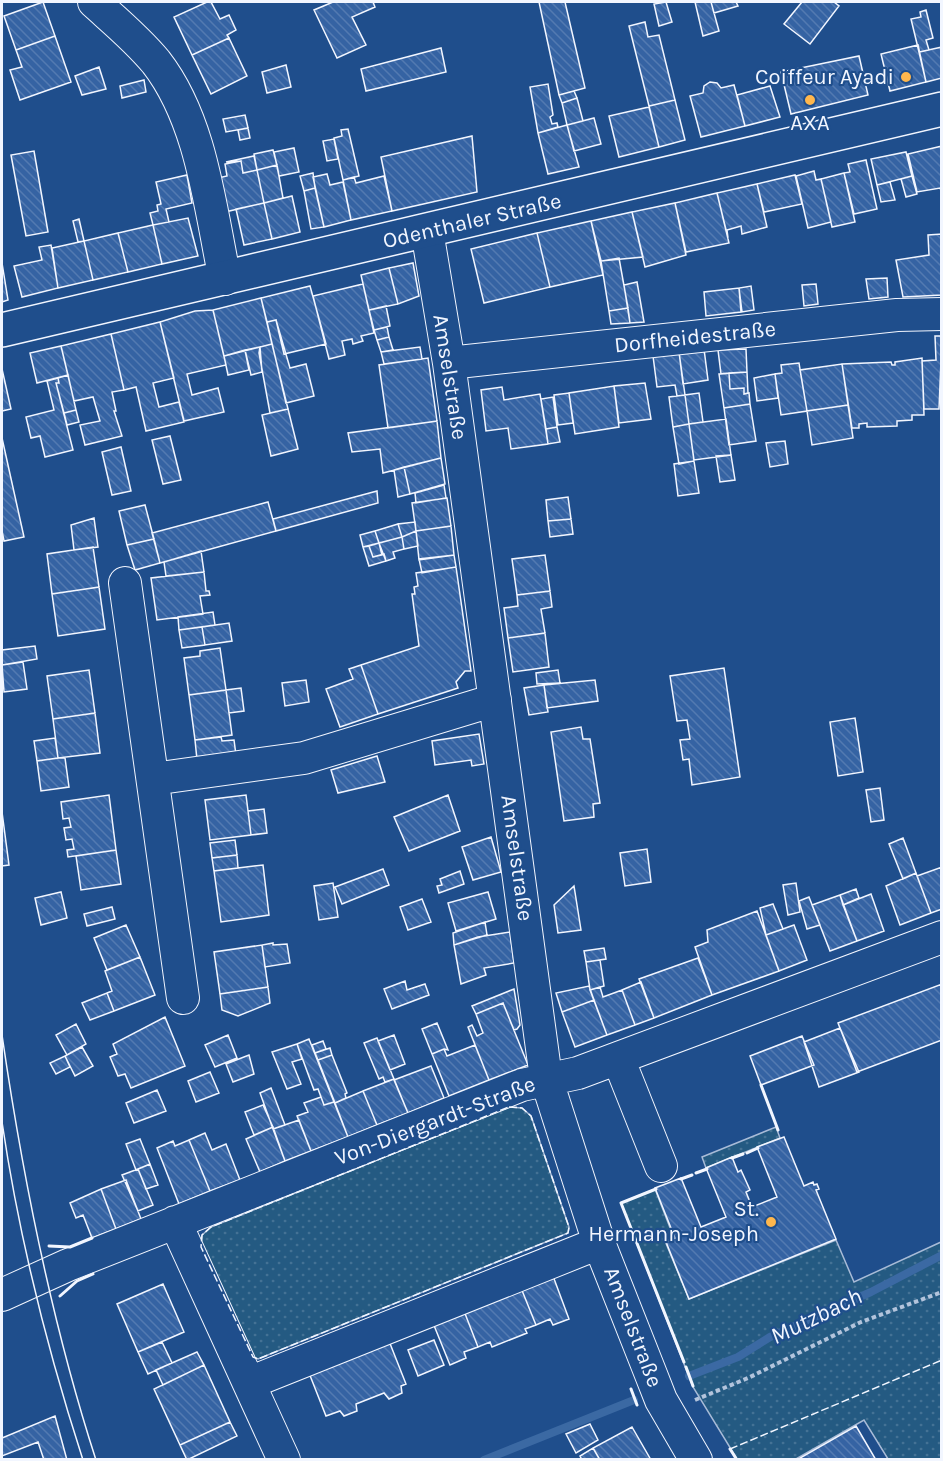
<svg xmlns="http://www.w3.org/2000/svg" width="943" height="1461" font-family="Karla,sans-serif">
<style>
.green{fill:url(#green-dots);stroke:#a8bbd7;stroke-width:1.5}
.lines{fill:none;stroke-linecap:round;stroke-linejoin:round}
.stream{stroke:#3b69a3;stroke-width:8}
.building{fill:url(#building-back-hatch);stroke:#f2f6ff;stroke-width:1.5}
.minor-casing{stroke:#f2f6ff;stroke-width:34}
.major-casing{stroke:#f2f6ff;stroke-width:36}
.path{stroke:#b3c4dc;stroke-width:4;stroke-dasharray:4.5 3;stroke-linecap:butt}
.minor{stroke:#1f4e8c;stroke-width:32}
.major{stroke:#1f4e8c;stroke-width:33}
.tram{stroke:#f2f6ff;stroke-width:1.5}
.fence{stroke:#f2f6ff;stroke-width:1.5;stroke-dasharray:8 3;stroke-linecap:butt}
.wall{stroke:#f2f6ff;stroke-width:3}
.poi-dot{fill:#ffb74d;stroke:#1f4e8c;stroke-width:2}
.labels{text-anchor:middle;dominant-baseline:central;stroke-width:4.5;stroke-linejoin:round;paint-order:stroke}
.poi-label{font-size:22px;fill:#f2f6ff;stroke:#1f4e8c;text-anchor:end}
.street-label{font-size:22px;fill:#f2f6ff;stroke:#1f4e8c}
.water-label{font-size:24px;font-style:italic;fill:#f2f6ff;stroke:#1f4e8c}
</style>
<defs>
<pattern id="green-dots" width="8" height="8" patternUnits="userSpaceOnUse" patternTransform="scale(1.5)"><rect width="8" height="8" fill="#245a82"/><path d="M2 2h.1M6 6h.1" fill="none" stroke="#447295" stroke-width="1.8" stroke-linecap="round"/></pattern>
<pattern id="building-back-hatch" width="6" height="6" patternUnits="userSpaceOnUse" patternTransform="scale(1.5)"><rect width="6" height="6" fill="#3563a3"/><path d="M-1 5l2 2M0 0l6 6M5-1l2 2" fill="none" stroke="#537ab1"/></pattern>
</defs>
<rect width="100%" height="100%" fill="#1f4e8c"/>
<path class="green" d="M509 1107 522 1108 531 1116 569 1227 568 1233 258 1359 253 1357 201 1247 202 1235 211 1227Z
M776 1127 780 1138 706 1168 702 1157Z
M655 1189 674 1238 665 1241 689 1299 836 1240 854 1282 941 1242V1459H888L864 1420 796 1459H737L693 1387 621 1203Z"/>
<g class="lines">
<path class="stream" d="M689 1376 738 1357 770 1337 871 1292 942 1255
M484 1460 634 1400"/>
</g>
<path class="building" d="M43 2 55 36 16 50 4 16Z
M207 2H211L220 19 229 15 236 30 227 35 229 38 192 55 174 17Z
M333 2H373L375 7 352 17 366 45 337 58 314 10Z
M539 2H565L585 88 559 95Z
M666 2 672 22 659 26 654 4Z
M695 2H711L719 31 703 36Z
M711 2H736L738 6 714 13Z
M802 2H834L839 6 810 44 784 24Z
M926 10 933 38 926 40 929 50 919 52 911 19 921 17 920 12Z
M645 22 648 37 659 35 675 100 649 106 629 26Z
M55 36 71 82 20 100 10 70 22 67 16 50Z
M229 38 247 76 211 94 192 55Z
M918 45 926 82 890 91 881 54Z
M942 47V78L926 82 919 52Z
M441 48 446 72 366 91 361 69Z
M859 56 868 95 791 114 781 72Z
M286 65 291 87 267 93 262 72Z
M99 67 106 89 82 95 75 76Z
M144 80 146 92 122 98 120 86Z
M710 82 717 83 721 88 734 85 745 126 701 137 690 96 703 93 704 86Z
M548 84 553 115 550 117 552 124 557 123 558 127 538 133 530 87Z
M770 86 780 117 745 126 737 95Z
M574 91 577 98 562 103 559 95Z
M577 98 583 121 567 125 562 103Z
M675 100 685 140 659 147 649 106Z
M649 107 659 147 619 157 609 116Z
M245 115 248 128 226 132 223 119Z
M594 118 601 144 574 151 567 125Z
M567 125 579 167 548 174 538 133Z
M248 128 250 138 240 140 238 130Z
M348 129 359 176 343 180 334 138 342 136 341 130Z
M472 136 477 192 392 211 381 157Z
M334 139 338 159 327 161 323 141Z
M942 146V193L940 188 917 192 908 154Z
M294 148 299 172 279 176 274 152Z
M273 150 277 165 257 170 254 154Z
M34 151 48 232 26 236 11 155Z
M906 152 912 176 877 185 871 159Z
M254 156 257 170 243 173 241 161 226 162Z
M866 160 877 209 854 214 844 173 850 172 848 164Z
M241 161 243 173 257 170 264 203 225 212 218 178 227 176 225 164Z
M277 165 283 198 264 203 257 170Z
M814 171 816 180 821 179 831 222 808 228 796 176Z
M313 173 315 188 304 191 300 176Z
M844 173 855 222 832 227 821 179Z
M327 174 330 185 343 182 351 220 324 227 313 177Z
M187 175 192 203 166 209 169 222 153 225 150 213 158 211 157 205 161 204 156 182Z
M795 175 802 204 764 212 757 184Z
M384 176 392 211 351 220 343 180 354 177 356 183Z
M912 176 917 194 906 197 901 179Z
M890 182 895 200 881 202 877 185Z
M757 184 767 227 742 234 741 226 727 230 728 238 717 193Z
M315 188 324 227 311 229 304 191Z
M717 193 729 243 686 252 675 203Z
M292 196 300 232 272 239 264 203Z
M264 203 272 239 244 245 236 209Z
M675 203 686 255 645 267 632 212Z
M632 212 643 257 601 261 591 221Z
M188 218 198 256 162 264 153 225Z
M79 219 84 241 78 242 73 221Z
M591 221 603 275 550 287 537 233Z
M153 225 162 264 128 272 118 233Z
M118 233 128 272 93 280 84 241Z
M537 233 550 287 484 303 471 249Z
M942 234V295L903 297 896 260 929 255 928 235Z
M84 241 93 280 58 288 52 248Z
M51 245 58 288 22 297 14 266 42 260 39 247Z
M619 258 628 308 609 311 601 261Z
M2 263 8 300 2 302Z
M413 263 419 296 398 304 389 268Z
M389 268 398 304 369 310 361 275Z
M887 278 888 297 869 299 866 279Z
M637 282 644 322 630 323 624 285Z
M363 284 374 333 361 336 363 341 353 344 352 339 342 341 345 355 329 359 313 296Z
M816 284 818 304 804 306 802 285Z
M310 286 326 344 284 354 276 320 267 322 261 298Z
M751 286 754 310 742 312 739 288Z
M739 288 741 312 706 316 704 292Z
M261 298 272 344 224 356 213 310Z
M386 306 390 326 374 330 369 310Z
M628 308 630 323 611 324 609 311Z
M213 310 226 365 187 374 192 395 218 388 224 412 184 421 160 322 195 311Z
M276 320 290 368 306 364 314 396 286 403 267 322Z
M160 322 174 378 153 383 159 407 179 402 184 422 146 431 136 387 124 390 111 334Z
M387 327 389 337 377 340 374 330Z
M111 334 124 390 112 392 116 411H114L122 436 85 445 80 425 100 421 93 397 74 401 61 346Z
M935 336H942L939 409H924L922 361 936 360Z
M389 337 393 350 381 352 377 340Z
M272 344 288 409 270 413 259 353 260 347Z
M61 346 68 375 37 383 30 353Z
M260 347 262 372 251 375 245 350Z
M420 347 422 359 384 364 381 352Z
M704 349 708 380 683 384 679 352Z
M746 349 747 372 721 374 718 350Z
M245 350 249 370 228 375 224 356Z
M679 352 685 395 677 396 675 385 657 387 653 356Z
M428 358 437 421 388 428 379 365Z
M922 358 924 415H912V420L897 421V426L867 427V423L859 424V428H852L842 364 891 362 892 365H895V362Z
M799 363 807 411 781 415 775 374 782 373 781 365Z
M842 364 848 405 807 411 800 370Z
M2 369 11 409 2 411Z
M747 372 748 393 744 394V388L730 389 729 373Z
M729 373 730 389 744 388V394L749 393 750 404 724 408 719 374Z
M775 374 778 398 757 401 754 378Z
M68 375 76 410 64 413 56 383H59L58 378Z
M58 378 59 383H56L73 450 45 457 40 436 31 438 26 417 54 410 47 381Z
M645 383 651 419 619 423 614 386Z
M614 386 619 427 575 434 569 393Z
M502 387 504 400 540 394 548 444 511 449 508 428 486 431 481 390Z
M569 393 573 423 558 425 554 395Z
M699 393 703 422 689 424 685 395Z
M685 395 689 424 673 427 669 397Z
M553 397 557 427 546 429 541 399Z
M750 404 756 441 729 445 724 408Z
M848 405 853 438 812 445 807 411Z
M288 409 298 449 271 456 262 415Z
M76 410 79 422 67 425 64 413Z
M726 419 731 455 694 460 689 424Z
M437 421 441 458 383 473 380 449 352 452 348 433Z
M689 424 694 461 679 464 673 427Z
M557 427 560 442 548 444 546 429Z
M170 436 181 480 163 484 152 440Z
M2 438 24 537 4 541 2 531Z
M785 441 788 464 770 467 766 443Z
M121 447 131 491 112 495 102 452Z
M731 455 735 480 720 482 716 456Z
M441 458 445 484 410 494 404 467Z
M694 461 699 493 678 496 674 464Z
M404 467 410 494 398 497 394 470Z
M444 485 446 498 416 503 415 493Z
M377 491 378 503 276 531 273 519Z
M568 497 571 519 548 521 546 500Z
M447 498 451 526 416 531 412 503Z
M268 502 276 531 160 563 152 533Z
M145 505 154 539 127 545 119 511Z
M94 518 98 547 74 550 71 525Z
M571 519 573 534 550 537 548 521Z
M415 522 416 531 402 537 398 524Z
M398 524 402 537 379 543 375 531Z
M451 526 454 555 419 560 416 531Z
M375 531 379 543 363 547 360 535Z
M416 531 418 546 404 549 402 537Z
M402 537 404 549 393 552 395 558 386 561 379 543Z
M154 539 160 563 135 570 127 545Z
M379 543 382 555 373 557 369 546Z
M369 546 373 557 384 554 386 561 369 566 363 547Z
M93 547 99 587 52 594 47 554Z
M201 551 204 572 166 576 164 562Z
M454 555 456 567 422 573 419 559Z
M545 555 550 591 517 595 512 559Z
M456 567 471 671H465L456 682 458 688 378 714 361 665 419 646 412 594H415L414 587 418 586 416 573Z
M204 572 206 591H209L210 595 200 596 203 614 157 620 151 578Z
M99 587 105 629 58 636 52 594Z
M550 591 552 607 541 609 545 633 508 638 504 608 518 606 517 595Z
M213 612 215 625 179 630 178 617Z
M229 623 232 641 205 645 202 627Z
M202 627 205 645 182 648 179 630Z
M545 633 549 667 513 672 508 638Z
M35 646 37 659 2 665V650Z
M220 648 226 690 189 695 184 658 200 656V651Z
M23 662 27 689 4 692 2 665Z
M361 665 378 714 340 727 326 689 353 679 349 669Z
M724 668 740 777 692 785 689 759 683 760 680 740 690 739 687 720 677 721 670 676Z
M89 670 95 713 53 719 47 676Z
M558 670 560 683 537 684 536 673Z
M306 680 309 702 285 706 282 683Z
M595 680 598 701 547 708 544 685Z
M544 685 548 712 529 715 524 688Z
M241 688 244 711 229 713 226 690Z
M226 690 232 735 195 740 189 695Z
M95 713 100 753 58 758 53 719Z
M855 718 863 772 838 776 830 722Z
M581 727 583 739H590L600 803 593 804 594 817 564 821 551 732Z
M479 734 484 764 472 766 471 760 435 765 432 741Z
M221 737 222 741 234 740 236 755 197 760 195 740Z
M55 738 58 758 37 761 34 741Z
M377 756 385 782 338 793 331 770Z
M58 758H65L69 787 41 791 37 761Z
M880 788 884 820 871 822 866 790Z
M109 795 116 850 68 857 67 850 74 849 72 839 66 840 64 828 71 827 69 818 63 819 61 802Z
M246 795 251 835 210 840 205 800Z
M448 795 460 831 409 851 394 817Z
M264 809 267 833 251 835 248 811Z
M2 812 9 865 2 866Z
M491 837 501 872 473 880 462 847Z
M903 838 916 873 903 879 889 844Z
M235 840 237 855 212 858 210 843Z
M647 849 651 882 625 886 620 853Z
M116 850 121 884 81 890 76 856Z
M237 855 238 868 214 871 212 858Z
M263 865 269 915 221 922 214 871Z
M942 867V909L931 913 917 876Z
M383 869 389 885 342 904 335 887Z
M460 871 464 884 439 893 437 886 442 885 440 879Z
M916 873 931 913 900 925 886 886Z
M333 883 338 917 319 920 314 886Z
M796 883 800 912 788 915 783 885Z
M574 886 581 930 558 933 554 905Z
M856 889 859 898 843 905 840 895Z
M61 892 67 918 41 925 35 898Z
M488 892 496 919 456 931 448 903Z
M871 894 884 931 857 941 843 905Z
M840 895 857 941 830 951 812 905Z
M809 897 820 925 807 929 799 901Z
M422 899 431 922 408 930 400 907Z
M773 904 783 929 766 935 760 908Z
M112 907 115 919 87 926 84 914Z
M757 911 779 971 712 995 695 947 708 942 707 930Z
M485 922 487 935 454 945 453 933Z
M126 925 140 957 107 970 94 938Z
M794 925 807 960 779 971 766 935Z
M510 932 514 963 484 968 486 975 461 984 454 945 478 937Z
M273 943V945L287 944 290 963 265 967 262 945Z
M262 945 268 987 220 994 214 952Z
M604 948 606 959 586 962 584 951Z
M140 957 155 995 114 1011 107 993 112 991 105 971Z
M698 958 712 995 654 1018 639 979Z
M600 960 604 986 590 990 586 962Z
M405 981 407 990 425 984 429 995 392 1009 384 989Z
M641 982 654 1018 635 1025 622 990Z
M942 984V1040L857 1072 838 1023Z
M589 986 594 1000 562 1012 556 993Z
M268 987 270 1003 238 1016 222 1010 220 994Z
M600 987 603 997 622 990 635 1025 607 1035 590 990Z
M514 989 520 1025 517 1029 514 1030 503 1003 476 1014 472 1006Z
M107 993 114 1011 90 1020 82 1003Z
M594 1000 607 1035 575 1047 562 1012Z
M503 1003 528 1065 489 1080 468 1027 472 1025 477 1036 483 1033 476 1014Z
M165 1017 185 1066 131 1088 125 1074 118 1076 110 1057 117 1054 113 1044Z
M437 1023 448 1050 444 1049 432 1054 422 1029Z
M76 1024 86 1044 67 1055 56 1035Z
M840 1028 859 1072 819 1087 804 1042Z
M228 1035 237 1058 215 1067 205 1045Z
M394 1035 405 1064 390 1070 378 1041Z
M802 1036 814 1065 761 1085 750 1056Z
M377 1038 394 1079 385 1082 383 1077 379 1079 364 1043Z
M309 1039 334 1102 324 1105 318 1089 314 1090 297 1044Z
M323 1041 326 1049 315 1053 312 1045Z
M297 1044 302 1059 292 1062 301 1084 287 1089 272 1052Z
M475 1045 489 1080 449 1096 432 1054 444 1049 447 1056Z
M82 1047 93 1066 75 1076 65 1056Z
M330 1048 332 1055 318 1060 315 1053Z
M249 1055 254 1074 233 1082 226 1064Z
M332 1055 347 1093 345 1094 346 1098 335 1103 318 1060Z
M65 1056 70 1067 56 1074 50 1063Z
M431 1066 444 1098 408 1113 394 1080Z
M210 1072 219 1093 196 1102 188 1081Z
M394 1079 408 1113 377 1125 363 1091Z
M271 1088 285 1125 273 1129 260 1093Z
M157 1090 166 1111 134 1123 126 1103Z
M363 1091 377 1125 348 1137 335 1103Z
M321 1097 324 1105 334 1102 348 1137 311 1151 297 1116 308 1112 304 1103Z
M263 1105 273 1127 254 1135 245 1112Z
M299 1120 311 1151 285 1161 273 1129Z
M273 1127 285 1161 260 1172 246 1139Z
M205 1133 212 1150 226 1144 240 1180 210 1191 189 1140Z
M784 1137 804 1186 813 1182 814 1185 817 1184 819 1189 816 1190 836 1239 689 1299 666 1242 675 1238 655 1188 681 1178 701 1227 726 1217 706 1168 732 1157 738 1172 741 1170 750 1190 746 1192 752 1207 777 1197 757 1147Z
M140 1139 150 1164 136 1170 126 1144Z
M189 1140 210 1191 179 1204 157 1148 173 1141 175 1146Z
M150 1164 158 1185 146 1189 138 1169Z
M138 1169 153 1205 138 1211 122 1175Z
M126 1180 141 1219 116 1229 101 1189Z
M101 1189 116 1229 92 1238 83 1215 76 1218 70 1203Z
M553 1276 569 1319 553 1325 550 1319 536 1325 521 1288Z
M163 1284 184 1332 138 1352 117 1304Z
M521 1288 536 1325 525 1329 527 1333 492 1347 490 1342 478 1347 464 1311Z
M464 1311 478 1347 464 1352 466 1358 450 1365 433 1323Z
M434 1340 444 1365 418 1376 408 1350Z
M389 1341 406 1384 401 1386 402 1393 389 1399 384 1393 356 1404 357 1411 344 1416 340 1411 326 1416 309 1373Z
M162 1342 172 1363 148 1374 138 1352Z
M197 1352 204 1365 163 1385 156 1370Z
M204 1365 230 1422 180 1445 154 1389Z
M55 1416 67 1460H44L38 1442 2 1456V1438Z
M230 1422 237 1436 187 1460 180 1445Z
M590 1424 598 1440 576 1453 566 1434Z
M856 1426 876 1460H798L800 1458Z
M632 1427 651 1460H600L593 1448Z
M593 1448 600 1460H582L580 1456Z"/>
<g class="lines">
<g class="minor-casing">
<path id="minor" d="M94 2C115 21 137 39 156 62 202 121 210 208 225 279
M427 231 449 363 546 1078 599 1243 652 1377 661 1400 696 1460
M449 363 897 315 942 314
M125 583 183 998
M153 779 304 758 495 700
M618 1058 661 1166
M175 1222 284 1460
M2 1295 68 1265 522 1085 578 1073 942 937
M249 1383 599 1243"/>
</g>
<g class="major-casing">
<path id="major" d="M2 330 942 109"/>
</g>
<path class="path" d="M695 1400 748 1378 861 1322 942 1292"/>
<use href="#minor" class="minor"/>
<use href="#major" class="major"/>
<path class="tram" d="M2 1035C23 1179 51 1321 96 1460
M2 1122C19 1237 47 1349 83 1460"/>
<path class="fence" d="M509 1107 522 1108 531 1116 569 1227 568 1233 258 1359 253 1357 201 1247 202 1235 211 1227Z
M730 1449 942 1360"/>
<path class="wall" d="M761 1085 778 1130
M747 1153 758 1148
M732 1158 743 1154
M696 1173 707 1169
M681 1179 692 1175
M656 1189 621 1203 684 1362
M49 1246 70 1247 92 1238
M60 1296 77 1281 93 1274
M686 1367 693 1386
M631 1389 637 1405
M730 1449 737 1460"/>
</g>
<g class="poi-dot">
<circle cx="906" cy="77" r="6"/>
<circle cx="810" cy="100" r="6"/>
<circle cx="771" cy="1222" r="6"/>
</g>
<g class="labels">
<g class="poi-label">
<text x="894" y="77">Coiffeur Ayadi</text>
<text x="810" y="123" text-anchor="middle">AXA</text>
<text x="759" y="1209">St.<tspan x="759" dy="25">Hermann-Joseph</tspan></text>
</g>
<g class="street-label">
<text transform="translate(472 221) rotate(-13)">Odenthaler Straße</text>
<text transform="translate(695 337) rotate(-6)">Dorfheidestraße</text>
<text transform="translate(450 377) rotate(81)">Amselstraße</text>
<text transform="translate(517 858) rotate(82)">Amselstraße</text>
<text transform="translate(435 1121) rotate(-21)">Von-Diergardt-Straße</text>
<text transform="translate(633 1327) rotate(69)">Amselstraße</text>
</g>
<g class="water-label">
<text transform="translate(816 1316) rotate(-26)">Mutzbach</text>
</g>
</g>
<rect width="943" height="1461" fill="none" stroke="#f2f6ff" stroke-width="6"/>
</svg>
